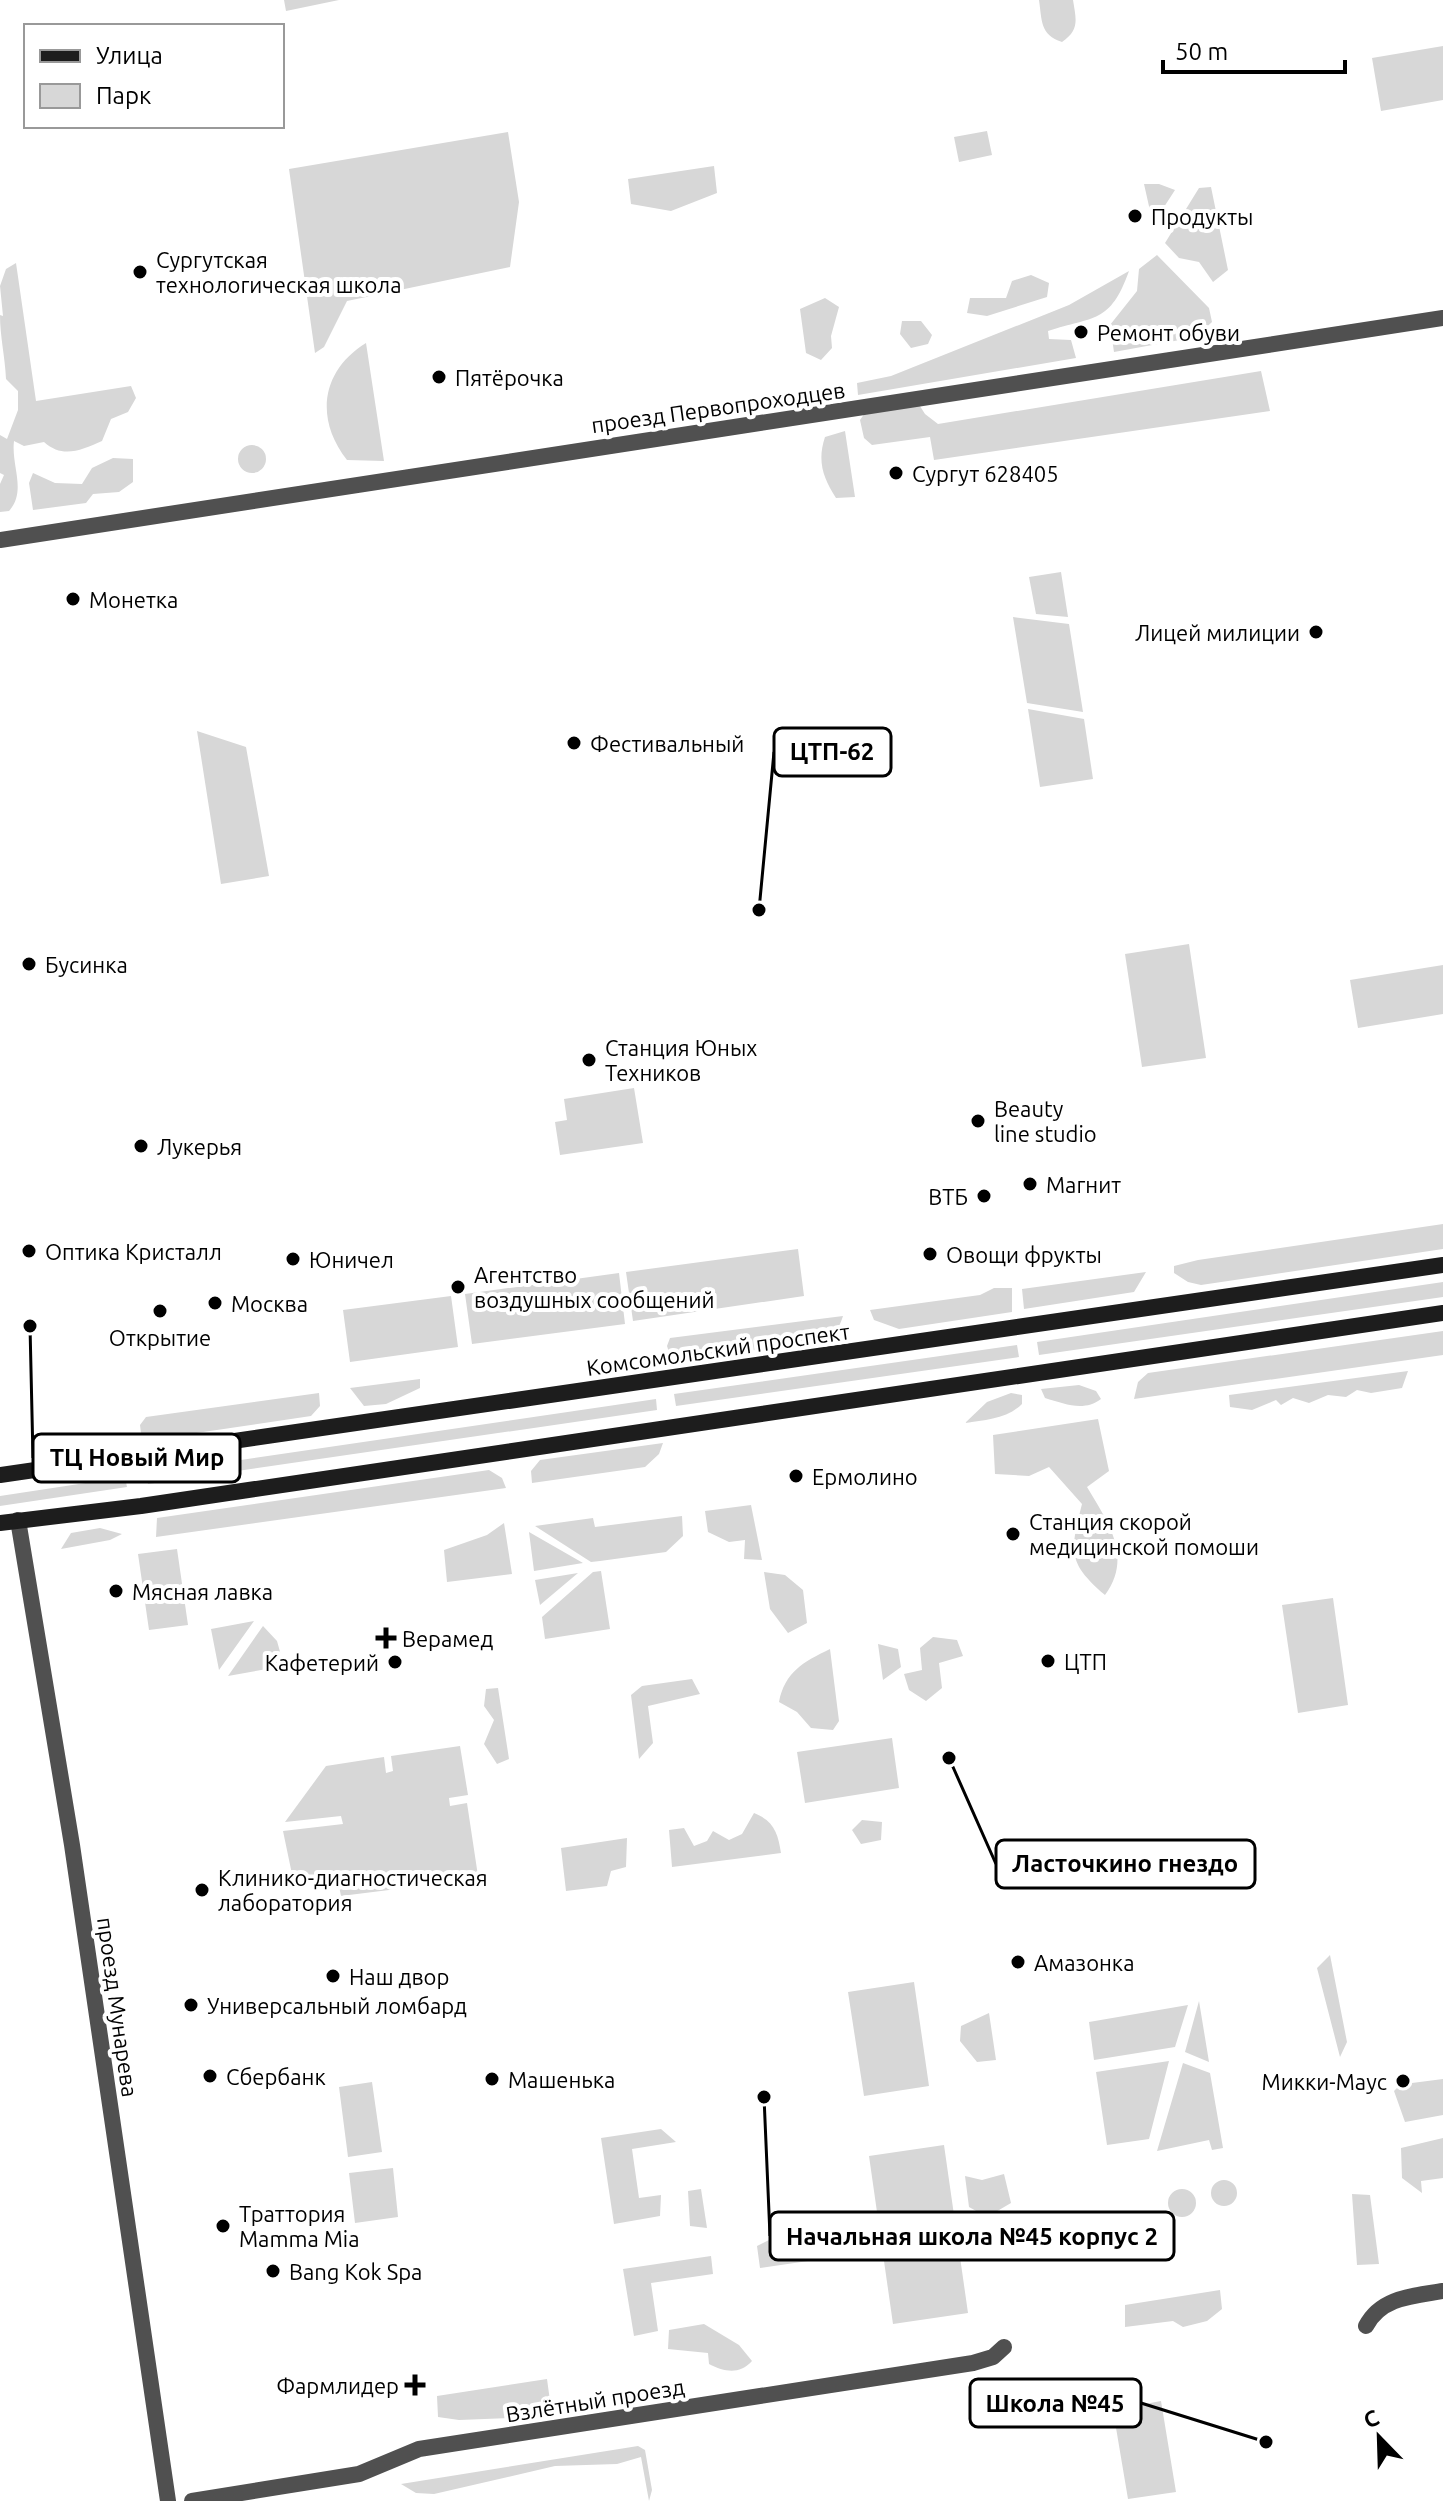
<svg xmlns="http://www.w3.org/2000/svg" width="1443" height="2501" font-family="Ubuntu,sans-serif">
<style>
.green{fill:#d7d7d7}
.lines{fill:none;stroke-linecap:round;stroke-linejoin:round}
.street{stroke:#505050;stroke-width:16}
.secondary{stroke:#1d1d1d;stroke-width:16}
.poi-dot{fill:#000;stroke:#fff;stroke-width:3}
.labels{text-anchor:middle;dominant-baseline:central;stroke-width:8;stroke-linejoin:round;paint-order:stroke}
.poi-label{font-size:22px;fill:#000;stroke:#fff;text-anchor:start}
.street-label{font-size:22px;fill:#000;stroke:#fff}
.leader{fill:none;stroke:#000;stroke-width:3}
.callout-dot{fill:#000;stroke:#fff;stroke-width:3}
.callout{fill:#fff;stroke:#000;stroke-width:3}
.callout-label{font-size:24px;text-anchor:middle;font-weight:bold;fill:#000}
</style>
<rect width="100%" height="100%" fill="#fff"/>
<path class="green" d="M284 0H339L286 11Z
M1039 0H1073C1076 19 1080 30 1062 42 1040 35 1042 20 1039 0Z
M1443 46V100L1381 111 1372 58Z
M987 131 992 155 959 162 954 137Z
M508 132 519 202 510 267 347 301 324 347 315 353 289 169Z
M714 166 717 193 671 211 631 204 628 179Z
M1144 184H1159L1175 190 1153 224Z
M1211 187 1228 270 1213 282 1199 262 1179 258 1165 243 1199 188Z
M1157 255 1209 308 1212 322 1196 337 1114 352 1110 325 1137 291 1139 269Z
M16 263 36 401 131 386 136 398 128 412 111 419 102 441C81 450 63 459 44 442L24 446 14 441C11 466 27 491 9 511L0 512V484L4 475 0 473V435L7 439 18 410V391L6 379C5 356 0 337 0 315L3 316 0 286 6 269Z
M1129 271C1110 324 1094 316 1048 331L1049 339 1071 340 1076 358 858 395 857 383 891 376 1069 305Z
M1031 275 1049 283 1047 297 987 316 967 313 970 298H1006L1012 281Z
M825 298 839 307 831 336 832 348 821 360 806 353 800 309Z
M902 321H921L932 335 928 344 911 348 900 334Z
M366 343 384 461 347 460C314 418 322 370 366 343Z
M1261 371 1270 411 934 460 930 437 872 445 864 438 860 420 867 410 918 403 925 414 938 424Z
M845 431 855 497 836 498C823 478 817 461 825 437Z
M238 459a14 14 0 1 1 28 0a14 14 0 1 1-28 0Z
M113 458 133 459V482L119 492 93 494 86 503 33 510 29 483 33 473 55 483 82 484 92 468Z
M1061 572 1068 617 1036 614 1029 577Z
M1013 617 1069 624 1083 712 1027 703Z
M1028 709 1084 719 1093 779 1040 787Z
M197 731 246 747 269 876 221 884Z
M1189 944 1206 1058 1142 1067 1125 954Z
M1443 965V1014L1358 1028 1350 980Z
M634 1088 643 1143 560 1155 555 1122 567 1120 564 1099Z
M1443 1224V1249L1201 1285 1188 1282 1174 1273V1266L1198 1260Z
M798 1249 804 1296 633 1321 626 1272Z
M1146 1272 1134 1292 1024 1309 1022 1289Z
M619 1273 625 1324 472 1344 465 1294Z
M1443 1282V1297L1039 1355 1037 1342Z
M994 1288H1012V1312L899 1329 874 1320 870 1310 980 1295Z
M451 1296 458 1347 350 1362 343 1310Z
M843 1316C838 1331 834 1337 818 1341L672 1362 667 1346 670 1338Z
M1443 1331V1355L1134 1399 1138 1382 1148 1373Z
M1017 1345 1019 1357 676 1406 674 1394Z
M1408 1371 1402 1388 1371 1393 1357 1390 1346 1397 1328 1395 1309 1403 1293 1398 1281 1405 1276 1400 1252 1410 1230 1407 1229 1395Z
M420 1379V1388L386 1404 364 1406 350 1388Z
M1079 1385 1096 1391 1101 1399C1084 1412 1065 1404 1045 1398L1041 1389Z
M319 1393 320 1406 311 1416 142 1441 140 1425 146 1417Z
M1011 1393 1022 1395V1404C1007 1419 985 1420 965 1423L987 1402Z
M656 1399 657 1410 148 1484 146 1474Z
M1098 1419 1109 1471 1087 1487C1108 1522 1133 1557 1105 1595 1067 1562 1070 1552 1082 1504L1049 1467 1029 1476 995 1474 993 1435Z
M663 1443 659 1454 645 1467 532 1483 531 1471 540 1460Z
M489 1470 502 1478 506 1488 156 1537 157 1518Z
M125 1477 127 1487 0 1506V1496Z
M751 1505 762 1560 744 1559 745 1540 729 1542 708 1532 705 1511Z
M682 1516 683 1536 666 1552 600 1561 591 1562 535 1526 593 1518 595 1527Z
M504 1523 512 1574 447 1582 444 1550 487 1535Z
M100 1528 122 1534 110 1540 61 1549 71 1533Z
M529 1532 583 1563 534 1571Z
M177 1549 188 1625 149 1630 138 1554Z
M601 1571 610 1629 545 1639 542 1617 593 1572Z
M764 1572 785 1575 803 1590 807 1623 788 1633 770 1609Z
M578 1573 540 1605 535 1580Z
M1333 1598 1348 1705 1298 1713 1282 1605Z
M254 1621 219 1670 211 1629Z
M263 1626 277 1641 284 1666 228 1676Z
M933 1637 957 1640 963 1656 939 1663 942 1688 926 1701 909 1690 904 1674 922 1670 920 1648Z
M878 1644 898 1649 901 1667 883 1680Z
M830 1649 839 1721 833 1730 811 1728 797 1712 779 1702C785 1672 803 1662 830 1649Z
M692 1679 700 1694 648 1706 653 1743 639 1759 631 1695 642 1686Z
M498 1688 509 1759 497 1764 484 1744 494 1720 484 1706 486 1689Z
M892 1738 899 1788 805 1803 797 1752Z
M460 1746 468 1795 449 1798 450 1806 467 1803 478 1876 414 1885 413 1878 404 1880 405 1888 341 1896 337 1876 293 1879 283 1831 343 1824 341 1816 285 1822 326 1766 384 1757 386 1773 393 1771 391 1756Z
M754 1813C774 1821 778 1833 781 1853L672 1867 669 1830 684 1828 694 1846 707 1841 713 1831 729 1840 742 1834Z
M862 1820 882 1822 881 1840 861 1844 852 1830Z
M627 1838 626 1867 611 1871 607 1886 566 1891 561 1848Z
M1330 1955 1347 2042 1340 2057 1317 1968Z
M914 1982 929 2086 864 2096 848 1992Z
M1199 2001 1209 2062 1185 2052Z
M1188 2005 1175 2047 1094 2060 1089 2022Z
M989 2013 996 2060 977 2062 960 2041 961 2026Z
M1169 2061 1149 2139 1107 2145 1096 2072Z
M1183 2063 1210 2073 1223 2148 1212 2150 1209 2140 1157 2151Z
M1410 2075 1412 2083 1443 2079V2115L1405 2122 1394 2091Z
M372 2082 382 2152 348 2157 339 2087Z
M661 2129 676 2142 632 2149 639 2198 661 2195 660 2216 614 2224 601 2138Z
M1443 2138V2178L1421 2181 1422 2193 1402 2178 1401 2148Z
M944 2145 968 2313 893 2324 869 2156Z
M393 2168 398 2217 355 2223 349 2173Z
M1004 2174 1011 2203 987 2217 969 2207 965 2176 982 2180Z
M1211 2193a13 13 0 1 1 26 0a13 13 0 1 1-26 0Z
M1168 2203a14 14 0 1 1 28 0a14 14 0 1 1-28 0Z
M701 2189 707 2228 690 2226 688 2191Z
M1352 2194 1370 2195 1379 2264 1357 2265Z
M781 2234 820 2235 839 2240 842 2256 760 2268 757 2246Z
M711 2256 713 2274 651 2283 658 2331 634 2336 623 2269Z
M1220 2290 1222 2309 1207 2321 1183 2327 1173 2321 1125 2327V2305Z
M704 2324 739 2345 752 2361C739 2375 725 2372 709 2364L708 2353 668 2349 669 2330Z
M547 2379 550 2401 536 2417 459 2420 438 2417 437 2396Z
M1161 2401 1176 2492 1128 2499 1113 2410Z
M638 2446 645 2450 652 2490 649 2501 641 2457 617 2464 555 2466 434 2494 416 2493 401 2484Z"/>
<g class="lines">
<path class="street" d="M0 540 1443 318
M18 1520 72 1845 168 2501
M1366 2326C1381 2297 1413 2296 1443 2291
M192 2501 359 2474 419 2449 973 2363 993 2357 1004 2347"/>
<path class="secondary" d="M0 1475 1443 1265
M0 1523 141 1506 1443 1313"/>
</g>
<g class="poi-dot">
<circle cx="1135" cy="216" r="8"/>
<circle cx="140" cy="272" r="8"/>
<circle cx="1081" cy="332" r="8"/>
<circle cx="439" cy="377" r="8"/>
<circle cx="896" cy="473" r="8"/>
<circle cx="73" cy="599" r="8"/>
<circle cx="1316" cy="632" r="8"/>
<circle cx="574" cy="743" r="8"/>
<circle cx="29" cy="964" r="8"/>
<circle cx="589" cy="1060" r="8"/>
<circle cx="978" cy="1121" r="8"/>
<circle cx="141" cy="1146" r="8"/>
<circle cx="1030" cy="1184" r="8"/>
<circle cx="984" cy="1196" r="8"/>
<circle cx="29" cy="1251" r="8"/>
<circle cx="930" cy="1254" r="8"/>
<circle cx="293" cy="1259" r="8"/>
<circle cx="458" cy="1287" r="8"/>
<circle cx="215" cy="1303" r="8"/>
<circle cx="160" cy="1311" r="8"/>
<circle cx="796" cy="1476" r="8"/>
<circle cx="1013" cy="1534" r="8"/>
<circle cx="116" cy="1591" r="8"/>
<path d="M382 1626h8v8h8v8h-8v8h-8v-8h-8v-8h8z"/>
<circle cx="1048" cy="1661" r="8"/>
<circle cx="395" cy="1662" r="8"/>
<circle cx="202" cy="1890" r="8"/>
<circle cx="1018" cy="1962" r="8"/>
<circle cx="333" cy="1976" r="8"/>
<circle cx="191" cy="2005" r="8"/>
<circle cx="210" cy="2076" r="8"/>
<circle cx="492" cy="2079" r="8"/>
<circle cx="1403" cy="2081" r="8"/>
<circle cx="223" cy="2226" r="8"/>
<circle cx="273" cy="2271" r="8"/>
<path d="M411 2373h8v8h8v8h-8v8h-8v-8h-8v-8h8z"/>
</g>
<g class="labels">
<g class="poi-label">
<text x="1151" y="216">Продукты</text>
<text x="156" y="259">Сургутская<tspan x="156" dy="25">технологическая школа</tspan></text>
<text x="1097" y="332">Ремонт обуви</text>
<text x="455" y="377">Пятёрочка</text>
<text x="912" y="473">Сургут 628405</text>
<text x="89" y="599">Монетка</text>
<text x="1300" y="632" text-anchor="end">Лицей милиции</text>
<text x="590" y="743">Фестивальный</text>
<text x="45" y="964">Бусинка</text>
<text x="605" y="1047">Станция Юных<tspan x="605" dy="25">Техников</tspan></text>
<text x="994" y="1108">Beauty<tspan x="994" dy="25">line studio</tspan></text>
<text x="157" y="1146">Лукерья</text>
<text x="1046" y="1184">Магнит</text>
<text x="968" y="1196" text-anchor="end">ВТБ</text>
<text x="45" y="1251">Оптика Кристалл</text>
<text x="946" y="1254">Овощи фрукты</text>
<text x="309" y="1259">Юничел</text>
<text x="474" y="1274">Агентство<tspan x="474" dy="25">воздушных сообщений</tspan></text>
<text x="231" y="1303">Москва</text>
<text x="160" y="1337" text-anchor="middle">Открытие</text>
<text x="812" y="1476">Ермолино</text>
<text x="1029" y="1521">Cтанция скорой<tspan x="1029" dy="25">медицинской помоши</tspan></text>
<text x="132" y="1591">Мясная лавка</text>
<text x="402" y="1638">Верамед</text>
<text x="1064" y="1661">ЦТП</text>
<text x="379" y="1662" text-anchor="end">Кафетерий</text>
<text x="218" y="1877">Клинико-диагностическая<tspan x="218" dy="25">лаборатория</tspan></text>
<text x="1034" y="1962">Амазонка</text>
<text x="349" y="1976">Наш двор</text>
<text x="207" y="2005">Универсальный ломбард</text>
<text x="226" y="2076">Сбербанк</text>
<text x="508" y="2079">Машенька</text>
<text x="1387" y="2081" text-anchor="end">Микки-Маус</text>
<text x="239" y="2213">Траттория<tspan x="239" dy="25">Mamma Mia</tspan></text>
<text x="289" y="2271">Bang Kok Spa</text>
<text x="399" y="2385" text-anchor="end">Фармлидер</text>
</g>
<g class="street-label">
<text transform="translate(718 407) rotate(-8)">проезд Первопроходцев</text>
<text transform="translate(718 1349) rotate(-8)">Комсомольский проспект</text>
<text transform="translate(118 2007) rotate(82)">проезд Мунарева</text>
<text transform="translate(595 2400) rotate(-9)">Взлётный проезд</text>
</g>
</g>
<path class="leader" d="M759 910L774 752M30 1326L33 1458M949 1758L996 1864M764 2097L770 2236M1266 2442L1141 2403"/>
<g class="callout-dot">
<circle cx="759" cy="910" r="8"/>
<circle cx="30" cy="1326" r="8"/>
<circle cx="949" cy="1758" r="8"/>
<circle cx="764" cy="2097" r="8"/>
<circle cx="1266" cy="2442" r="8"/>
</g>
<g class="callout">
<rect x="774" y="728" width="117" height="48" rx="8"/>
<rect x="33" y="1434" width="207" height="48" rx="8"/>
<rect x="996" y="1840" width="259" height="48" rx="8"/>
<rect x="770" y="2212" width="404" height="48" rx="8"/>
<rect x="970" y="2379" width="171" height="48" rx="8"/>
</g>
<g class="callout-label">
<text x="832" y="760">ЦТП-62</text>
<text x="137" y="1466">ТЦ Новый Мир</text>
<text x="1125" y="1872">Ласточкино гнездо</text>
<text x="972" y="2245">Начальная школа №45 корпус 2</text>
<text x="1055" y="2412">Школа №45</text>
</g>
<rect x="24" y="24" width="260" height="104" fill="#ffffff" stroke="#999999" stroke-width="2"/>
<rect x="40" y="50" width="40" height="12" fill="#1d1d1d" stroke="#999999" stroke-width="2"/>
<text x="96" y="64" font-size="24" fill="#000000">Улица</text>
<rect x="40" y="84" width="40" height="24" fill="#d7d7d7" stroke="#999999" stroke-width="2"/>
<text x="96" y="104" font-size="24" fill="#000000">Парк</text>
<g transform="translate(1379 2437) rotate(337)" stroke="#ffffff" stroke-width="6" paint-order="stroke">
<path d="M0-6L14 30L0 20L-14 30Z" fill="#000000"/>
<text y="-12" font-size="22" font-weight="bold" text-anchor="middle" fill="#000000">С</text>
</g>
<path d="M1163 60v12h182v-12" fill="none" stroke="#000000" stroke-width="4"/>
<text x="1175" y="60" font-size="24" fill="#000000" stroke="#ffffff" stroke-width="6" paint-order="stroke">50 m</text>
</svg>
